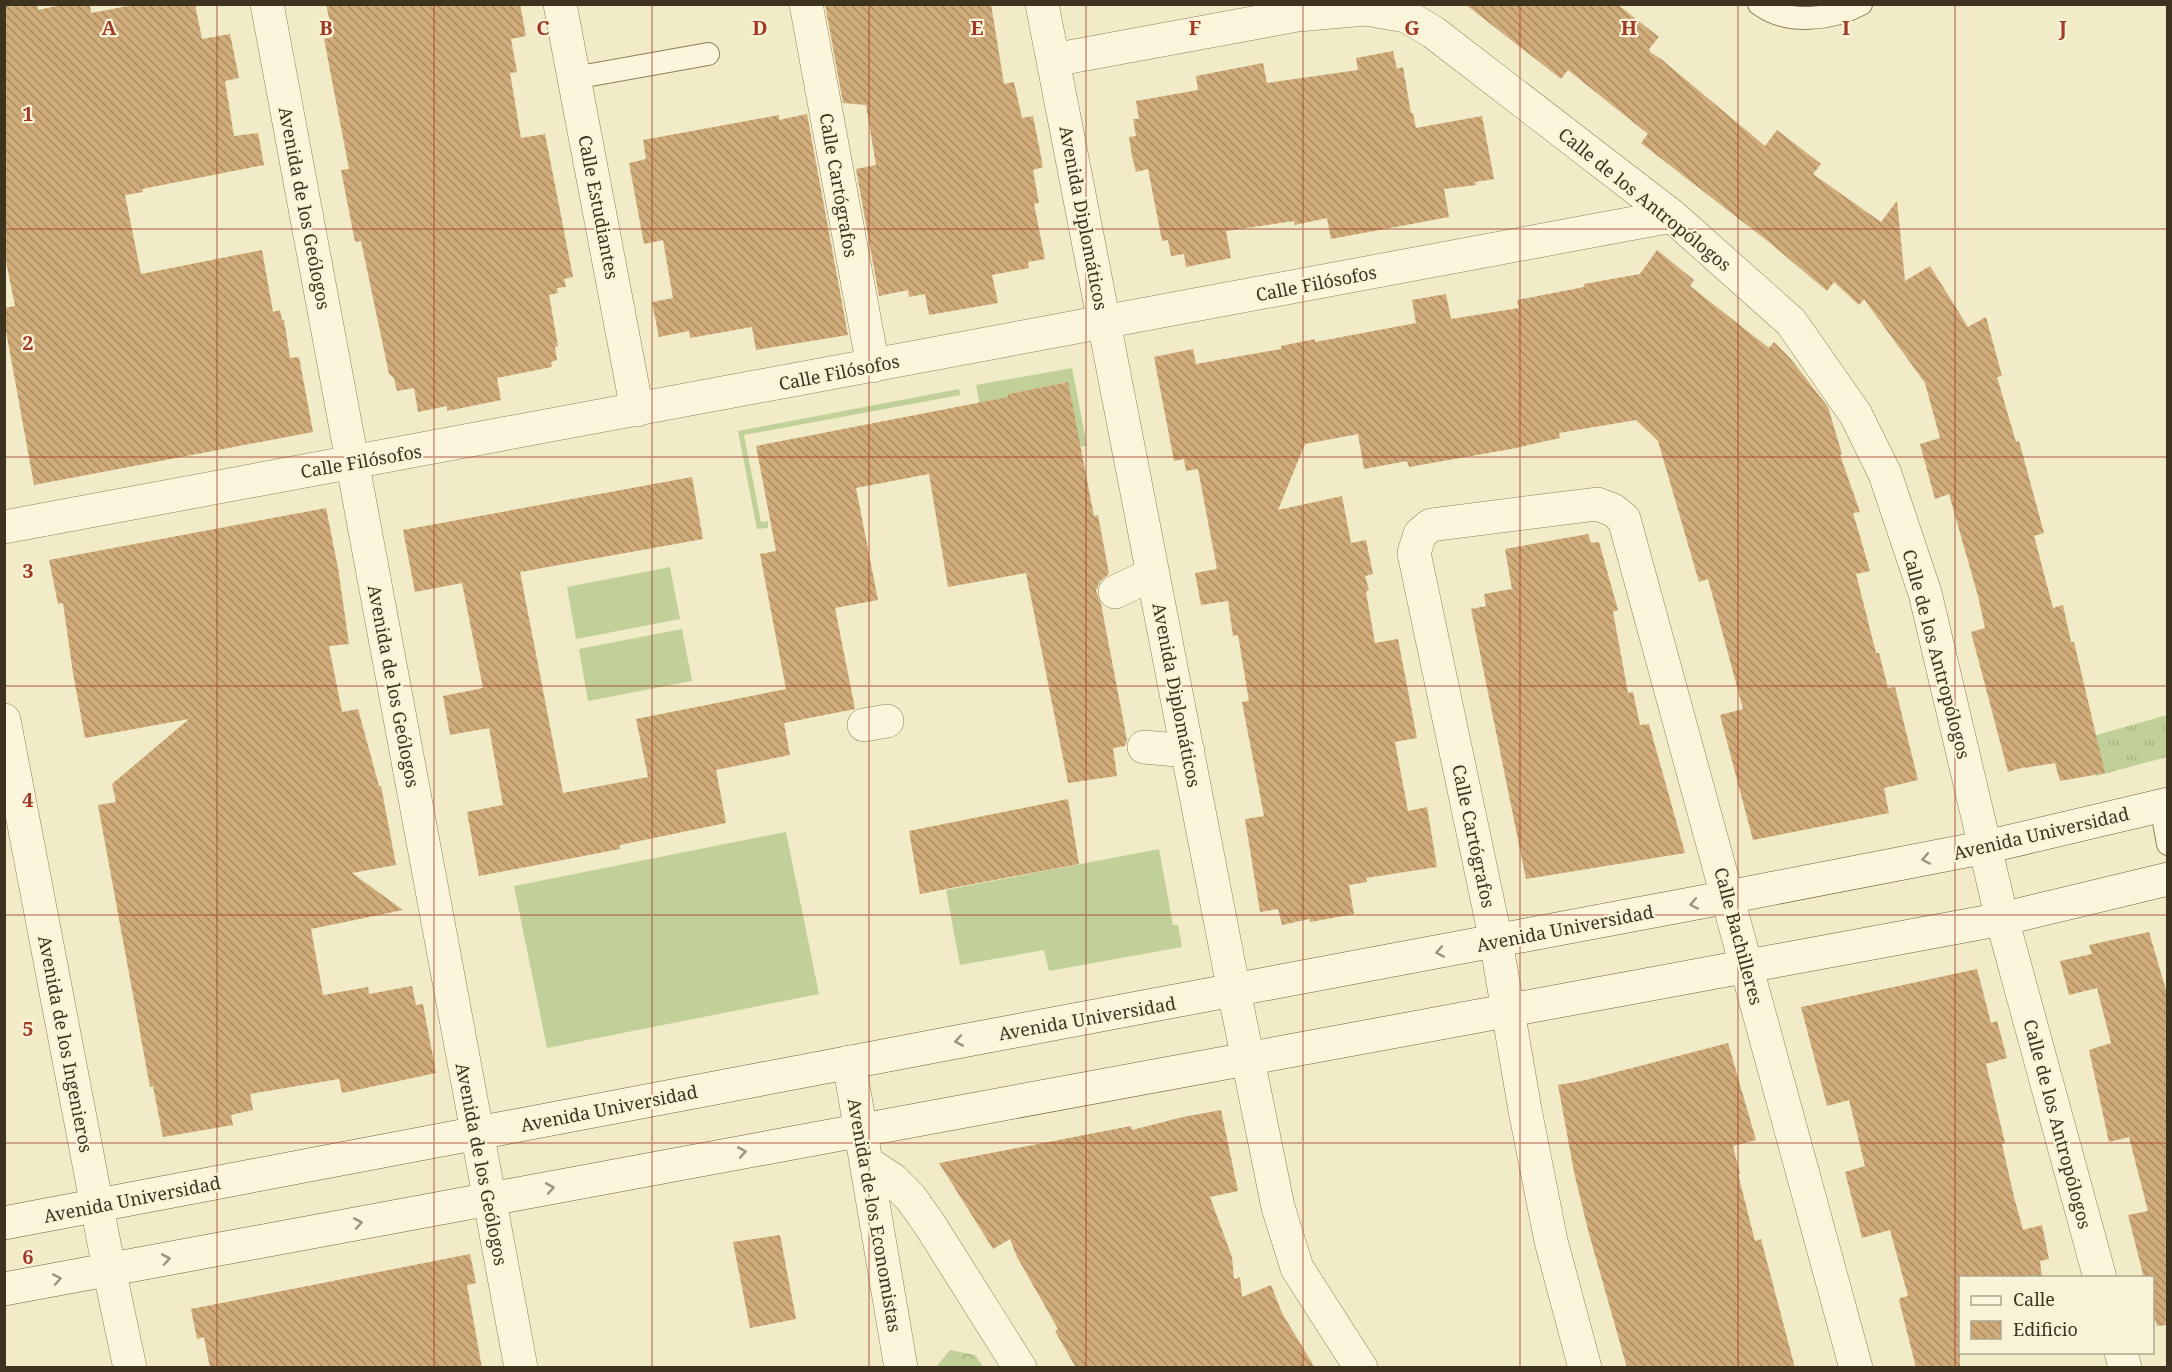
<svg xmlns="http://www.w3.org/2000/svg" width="2172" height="1372" font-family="'Noto Serif',serif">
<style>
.grass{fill:url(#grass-tufts)}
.forest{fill:url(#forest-crowns)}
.garden{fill:#c1d099}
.building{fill:url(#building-back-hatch)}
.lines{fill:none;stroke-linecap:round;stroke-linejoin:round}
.lane-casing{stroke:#8e7e5b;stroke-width:24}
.street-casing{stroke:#8e7e5b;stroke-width:34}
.secondary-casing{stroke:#705f3e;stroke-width:34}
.lane{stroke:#fbf6db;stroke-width:22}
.street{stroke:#fbf6db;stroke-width:33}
.secondary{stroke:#fbf6db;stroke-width:33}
.oneway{stroke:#9c947d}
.grid{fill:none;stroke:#a03a27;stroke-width:1.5;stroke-opacity:0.55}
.labels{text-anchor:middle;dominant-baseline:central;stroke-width:4.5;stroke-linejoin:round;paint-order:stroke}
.street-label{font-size:18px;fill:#3d331f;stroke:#f8f3d7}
.grid-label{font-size:20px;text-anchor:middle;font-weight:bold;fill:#a03a27;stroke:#f8f3d7;stroke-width:4.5;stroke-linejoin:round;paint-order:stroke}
</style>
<defs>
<pattern id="grass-tufts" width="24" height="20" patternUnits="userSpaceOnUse" patternTransform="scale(1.5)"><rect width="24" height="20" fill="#c1d099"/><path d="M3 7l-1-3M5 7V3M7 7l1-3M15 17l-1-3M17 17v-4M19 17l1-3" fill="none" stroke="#a7b383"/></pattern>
<pattern id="forest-crowns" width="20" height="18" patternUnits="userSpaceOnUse" patternTransform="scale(1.5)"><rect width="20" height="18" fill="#c1d099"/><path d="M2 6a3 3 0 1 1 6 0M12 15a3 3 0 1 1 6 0" fill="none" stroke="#a7b383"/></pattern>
<pattern id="building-back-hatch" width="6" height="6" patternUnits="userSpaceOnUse" patternTransform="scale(1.5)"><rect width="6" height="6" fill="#d1ac7b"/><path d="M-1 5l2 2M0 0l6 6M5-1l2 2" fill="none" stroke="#ab8d64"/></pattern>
</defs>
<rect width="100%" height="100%" fill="#f1ebc7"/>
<path class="grass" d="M2167 715V757L2096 776 2086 738Z"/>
<path class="forest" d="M950 1350 975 1355 983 1367H936Z"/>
<path class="garden" d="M1072 368 1087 446 1079 447 1068 382 1008 394 1019 457 991 462 976 385Z
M959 389 960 395 744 435 761 522 768 521V528L757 529 738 431Z
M670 567 680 619 576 639 567 587Z
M682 629 692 681 588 701 579 649Z
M786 832 819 994 547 1048 514 886Z
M1159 849 1173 925H1178L1182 947 1049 971 1044 950 960 965 946 890Z"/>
<path class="building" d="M4 4H37L38 10 66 4H90L91 13 138 4H195L202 39 230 34 239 78 225 81 234 136 258 133 264 165 142 189 143 192 125 195 141 274 262 250 273 312 280 310 282 320H284L290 358 299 357 313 432 34 485 4 320V308L15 306 4 252Z
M326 4H520L526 36 511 39 517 72 510 73 521 138 545 134 573 277 564 279 566 287 557 288 558 293 549 295 558 346 555 347 557 360 551 362 552 367 497 378 501 400 447 411V406L418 412 414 388 397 391 394 378 389 374 361 241 355 242 341 170 349 169 324 39 333 37Z
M825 4H991L1004 84 1014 82 1022 118 1033 116 1043 167 1033 170 1039 203 1034 204 1045 259 1028 262 1029 268 992 275 998 303 929 315 925 294 909 297 908 290 879 296 856 169 876 165 866 105 843 103Z
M1465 4H1617L1659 37 1649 49 1650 52 1661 59 1765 146 1777 130 1821 164 1813 174 1881 222 1897 201 1905 281 1930 266 1968 327 1986 317 2002 376 1997 377 2016 442 2019 441 2044 533 2034 536 2053 608 2063 605 2071 642H2074L2105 773 2060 781 2055 763 2025 768V767L2008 772 1971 632 1985 628 1978 596 1949 494 1935 499 1920 444 1940 438 1925 383 1864 299 1859 305 1834 282 1827 291 1770 243 1641 143 1648 134 1568 70 1561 79Z
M1393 51 1397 69 1403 67 1411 113H1413L1416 128 1482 116 1494 179 1475 182 1476 185 1444 189 1449 217 1331 239 1327 218 1295 225 1294 221 1226 231 1231 258 1186 267 1184 254 1171 256 1168 240 1162 241 1148 169 1136 172 1132 156 1129 137 1136 136 1133 119H1139L1136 101 1198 90 1196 76 1263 63 1267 83 1358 70 1356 58Z
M807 114 848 335 756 350 752 327 690 338 689 331 659 337 652 302 673 298 663 240 644 244 629 163 646 159 643 140 779 115V120Z
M1657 250 1694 280 1690 286 1769 348 1774 342 1790 358 1828 407 1842 454 1840 455 1860 512 1853 513 1870 571 1856 574 1876 653H1879L1888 688 1895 687 1918 780 1884 788 1889 813 1753 840 1720 715 1743 709 1708 579 1699 582 1658 441 1636 420 1559 433 1560 438 1511 449 1409 467 1407 461 1364 469 1358 434 1305 444 1278 510 1342 496 1351 543 1366 540 1373 574 1365 576 1369 590 1366 592 1375 643 1398 639 1417 738 1395 742 1408 811 1427 807 1437 867 1366 878 1367 882 1349 885 1354 914 1310 922 1309 919 1282 925 1278 909 1260 912 1245 819 1264 816 1242 702 1249 701 1238 635 1233 636 1228 601 1201 605 1195 573 1217 569 1198 469 1186 471 1184 459 1174 461 1154 357 1193 349 1196 364 1281 349V346L1315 339V342L1416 323 1412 300 1446 294 1451 319 1519 308 1517 300 1584 287V284L1640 274Z
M1068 382 1094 516 1098 515 1109 574 1100 581 1096 591 1101 604 1127 740 1125 746 1113 748 1117 776 1068 783 1026 573 948 587 929 474 856 488 878 600 835 608 855 709 784 723 790 755 716 770 726 823 620 845V849L479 876 467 812 503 805 489 728 450 735 443 696 483 688 462 583 415 592 403 530 692 477 703 539 520 572 563 793 648 777 636 719 786 689 760 554 776 551 756 446 1008 397V394Z
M326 508 338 568 349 644 329 646 342 712 358 709 379 786H381L396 865 352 873 403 910 311 929 323 995 368 987 369 994 412 986 416 1005 423 1004 436 1073 342 1093 339 1079 250 1094 253 1110 231 1115 233 1125 163 1137 153 1086 150 1087 98 805 116 802 112 784 189 719 85 738 73 673 63 603 58 604 49 560Z
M1588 534 1591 543 1599 542 1618 610 1613 612 1628 693 1633 692 1640 725 1649 724 1685 853 1526 879 1471 609 1486 606 1484 594 1512 589 1505 549Z
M1068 799 1079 864 920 894 909 831Z
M2149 932 2168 997V1325L2157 1326 2152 1309V1278H2144L2128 1215 2148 1211 2129 1137 2109 1142 2089 1050 2111 1043 2097 988 2069 995 2060 961 2092 954 2089 945Z
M1977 969 1991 1023 1997 1021 2007 1058 1986 1064 2005 1143 2002 1144 2014 1197 2023 1230 2042 1225 2049 1259 2040 1261 2042 1278H1960V1368H1916L1899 1300 1900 1298 1908 1296 1890 1230 1862 1238 1845 1172 1865 1166 1849 1100 1827 1106 1801 1007Z
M1728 1043 1756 1140 1733 1146 1740 1174H1738L1755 1241 1761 1239 1795 1368H1627L1588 1230 1574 1172 1558 1085 1586 1080Z
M1221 1110 1238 1191 1210 1197 1232 1257 1234 1279 1240 1277 1242 1297 1271 1285 1282 1313 1315 1368H1076L1055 1331 1058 1329 1017 1257 1010 1239 993 1249 939 1163 1131 1126 1132 1130 1183 1117Z
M780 1235 796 1319 750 1328 733 1242Z
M470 1254 476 1283 467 1285 482 1368H210L204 1337 197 1339 191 1309Z"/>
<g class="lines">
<g class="lane-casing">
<path id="lane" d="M1759 4C1787 25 1831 20 1861 4
M574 78 708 54
M2161 805 2168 844"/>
</g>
<g class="street-casing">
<path id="street" d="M267 4 521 1368
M560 4 637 410
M806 4 873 366
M1042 4 1234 991 1278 1207 1297 1268 1361 1368
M1053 60 1297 15 1366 9 1406 16 1433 32 1672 216 1791 322 1856 415 1885 474 1925 593 2002 919 2100 1278
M4 527 1672 216
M1115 592 1153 574
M4 720 109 1269 130 1368
M864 725 887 721
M1144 747 1188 751
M849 1062 901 1368
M866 1162 893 1180 911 1198 930 1225 1020 1368
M2121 1352 2125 1368
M1585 1368 1551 1241 1525 1110 1496 941 1414 553 1420 534 1431 525 1597 504 1613 510 1624 519 1856 1368"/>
</g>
<g class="secondary-casing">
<path id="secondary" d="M4 1223 946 1044 1728 897 1986 847 2168 804
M4 1289 2002 919 2168 879"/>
</g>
<use href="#lane" class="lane"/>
<use href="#street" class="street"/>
<use href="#secondary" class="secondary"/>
</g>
<defs><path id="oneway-chevron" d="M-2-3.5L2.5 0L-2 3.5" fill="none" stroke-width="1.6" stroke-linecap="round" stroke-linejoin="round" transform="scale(1.5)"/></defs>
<g class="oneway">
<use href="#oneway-chevron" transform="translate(1926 859) rotate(169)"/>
<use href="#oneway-chevron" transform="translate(1694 904) rotate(169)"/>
<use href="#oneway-chevron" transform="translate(1440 952) rotate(169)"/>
<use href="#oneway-chevron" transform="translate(959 1041) rotate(170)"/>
<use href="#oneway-chevron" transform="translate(742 1152) rotate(-10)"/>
<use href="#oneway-chevron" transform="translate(550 1188) rotate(-10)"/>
<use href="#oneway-chevron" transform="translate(358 1223) rotate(-10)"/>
<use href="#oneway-chevron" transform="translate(166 1259) rotate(-10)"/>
<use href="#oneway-chevron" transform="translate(57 1279) rotate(-11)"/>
</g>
<path class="grid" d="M217 4V1368M434 4V1368M652 4V1368M869 4V1368M1086 4V1368M1303 4V1368M1520 4V1368M1738 4V1368M1955 4V1368M4 229H2168M4 457H2168M4 686H2168M4 915H2168M4 1143H2168"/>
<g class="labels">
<g class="street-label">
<text transform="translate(839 185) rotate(80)">Calle Cartógrafos</text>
<text transform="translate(1645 199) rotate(39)">Calle de los Antropólogos</text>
<text transform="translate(599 207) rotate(79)">Calle Estudiantes</text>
<text transform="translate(305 208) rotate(79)">Avenida de los Geólogos</text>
<text transform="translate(1084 218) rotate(79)">Avenida Diplomáticos</text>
<text transform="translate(1316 283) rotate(-11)">Calle Filósofos</text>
<text transform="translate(839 372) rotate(-11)">Calle Filósofos</text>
<text transform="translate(361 461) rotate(-10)">Calle Filósofos</text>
<text transform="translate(1937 654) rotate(75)">Calle de los Antropólogos</text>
<text transform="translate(394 686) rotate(79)">Avenida de los Geólogos</text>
<text transform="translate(1177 695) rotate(79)">Avenida Diplomáticos</text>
<text transform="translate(2041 833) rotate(-13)">Avenida Universidad</text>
<text transform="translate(1474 836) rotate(78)">Calle Cartógrafos</text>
<text transform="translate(1565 928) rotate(-11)">Avenida Universidad</text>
<text transform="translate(1739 936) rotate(75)">Calle Bachilleres</text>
<text transform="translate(1087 1018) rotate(-10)">Avenida Universidad</text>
<text transform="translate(66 1044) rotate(79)">Avenida de los Ingenieros</text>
<text transform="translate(609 1108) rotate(-11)">Avenida Universidad</text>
<text transform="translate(2058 1124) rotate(75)">Calle de los Antropólogos</text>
<text transform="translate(482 1164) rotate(79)">Avenida de los Geólogos</text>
<text transform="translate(132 1199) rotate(-11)">Avenida Universidad</text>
<text transform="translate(875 1215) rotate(80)">Avenida de los Economistas</text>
</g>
</g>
<g class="grid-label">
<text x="109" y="35">A</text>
<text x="326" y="35">B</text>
<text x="543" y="35">C</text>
<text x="760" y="35">D</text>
<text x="977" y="35">E</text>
<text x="1195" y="35">F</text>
<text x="1412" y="35">G</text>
<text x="1629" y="35">H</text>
<text x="1846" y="35">I</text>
<text x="2063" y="35">J</text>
<text x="28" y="121">1</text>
<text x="28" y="350">2</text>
<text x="28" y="578">3</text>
<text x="28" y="807">4</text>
<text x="28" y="1036">5</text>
<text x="28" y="1264">6</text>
</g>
<rect width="2172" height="1372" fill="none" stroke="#3d331f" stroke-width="12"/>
<rect x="1959" y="1276" width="195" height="78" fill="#f8f3d7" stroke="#ada68d" stroke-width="1.5"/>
<rect x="1971" y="1296" width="30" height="9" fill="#fbf6db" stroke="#ada68d" stroke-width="1.5"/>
<text x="2013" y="1306" font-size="18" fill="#3d331f">Calle</text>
<rect x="1971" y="1321" width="30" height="18" fill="url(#building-back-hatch)" stroke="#ada68d" stroke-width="1.5"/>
<text x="2013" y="1336" font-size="18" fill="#3d331f">Edificio</text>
</svg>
